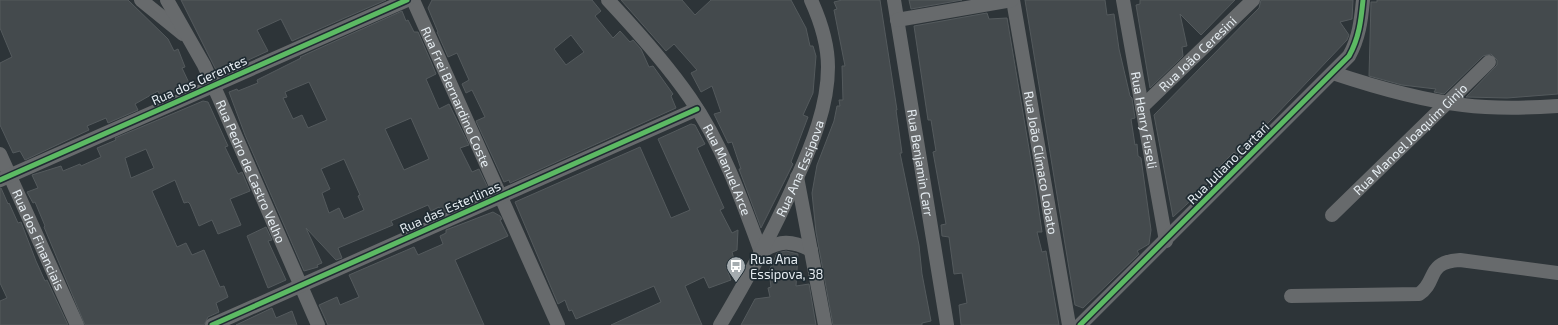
<svg xmlns="http://www.w3.org/2000/svg" width="1558" height="325" font-family="'Exo 2',sans-serif">
<style>
.building{fill:#444a4d;stroke:#545a5d;fill-rule:evenodd}
.lines{fill:none;stroke-linecap:round;stroke-linejoin:round}
.minor{stroke:#676a6c;stroke-width:14}
.cycleway-casing{stroke:#1f2b32;stroke-width:8}
.cycleway{stroke:#5cba63;stroke-width:5}
.labels{text-anchor:middle;dominant-baseline:central;stroke-width:3.5;stroke-linejoin:round;paint-order:stroke}
.street-label{font-size:13px;fill:#e5ecf1;stroke:#1f2b32}
.poi-label{font-size:13px;fill:#e5ecf1;stroke:#1f2b32;text-anchor:start}
</style>
<rect width="100%" height="100%" fill="#2d3438"/>
<path class="building" d="M0 0H128L168 39 174 51 178 49 185 67 182 68 190 85 161 98 158 91 135 104 138 110 108 123 106 118 87 126 89 130 25 160 20 151 13 153 0 125V63L12 57 0 28Z
M181 0H386L292 41 281 19 257 30 268 51 218 74Z
M432 0H592L601 11 595 16 613 38 620 31 630 42 633 40 641 49 649 67 653 66 673 94 671 96 676 108 510 183 509 180 504 182 476 121 485 117 472 90 466 93 462 84 469 80 457 53 448 57 437 32H438L428 8ZM571 35 584 52 566 65 554 49Z
M621 0H682L695 15 711 0H791L806 28 810 46H813L816 56 813 93 803 115 808 117 791 162 793 164 761 228 739 169H741L732 142 728 143 714 114 721 112 712 86 701 92 691 73 697 70 674 44 666 51Z
M842 0H880L897 110H896L902 153H900L919 245 922 274 931 321 922 323V325H833L816 232 812 193 817 165 834 121 837 106H840L839 100H843L842 66H845L834 10 837 9 834 2Z
M909 0H962L911 9Z
M1025 0H1105L1107 15 1114 14 1119 49 1130 96 1132 98 1135 118 1131 119 1135 145 1137 144 1138 156 1141 158 1151 230 1149 244 1137 251 1139 254 1083 308 1075 305Z
M1140 0H1235L1201 35 1180 14 1187 46 1182 47 1183 56 1150 88 1136 5 1140 4Z
M1261 0H1353L1352 19 1340 22 1349 35 1347 40 1272 119 1237 155 1234 152 1214 172 1215 174 1212 178 1200 192 1173 217 1154 115 1259 8Z
M1377 0H1558V94L1507 98 1466 97 1497 65V60L1491 54 1483 56 1444 94 1434 92 1436 89 1402 85 1369 76 1371 2H1377Z
M402 11 406 21 408 20 414 32H418L432 64 436 74 426 79 439 109 449 104 469 145 460 148 472 172 479 169 489 190 487 193 441 214 439 207 431 211 428 205 391 221 393 225 338 248 342 258 336 260 306 228 322 263 317 265 318 267 304 271 245 135 229 92 237 89 238 91 258 83 257 80 301 58 300 57ZM309 82 327 120 308 128 302 115 293 119 283 98 287 97 285 92ZM411 118 429 159 404 170 385 129ZM344 159 360 195 358 196 364 210 344 219 339 208 329 213 322 193 330 189 321 169Z
M987 13 989 19 1007 18 1036 190 1042 232H1037L1042 252 1046 251 1059 325H961L959 305 967 303 962 273 954 274 949 237 942 236 941 225 946 224 933 152 936 151 931 120H928L914 26Z
M203 101 208 102 228 146 225 147 238 174 242 172 250 191 230 199 241 225 218 234 212 220 199 226 190 204 188 202 184 203 175 180 152 191 177 247 186 243 192 255 204 250 220 287 224 286 228 297 216 303 219 312 208 317 204 325H85L44 227 45 226 35 202 33 203 27 192 38 188 32 175 61 166 63 171 80 164 81 166 101 157 97 148 116 140 115 138ZM146 149 154 168 131 178 125 158Z
M691 124 695 125 705 144 697 148 724 208 720 210 732 233 738 230 737 250 732 252 734 259 732 265 726 267 731 280 709 288 704 277 685 286 702 325H611L661 302 654 286 576 319 572 310 569 311 565 300 558 304 515 202 640 147 671 218 690 210 658 139Z
M0 188H1L8 204 9 203 18 223 21 222 36 261 45 281 47 280 68 325H0V301L7 298 0 283Z
M493 212 500 216 502 219 500 220 508 236 455 260 484 325H328L319 305 337 297 340 305 359 297 349 275 414 247 418 255 443 244 440 236 446 233V230Z
M266 227 272 240 268 241 286 280 268 288 247 236Z
M786 251 798 254 796 286 809 284 816 325H741L755 299 770 297 768 288 771 287 769 271 777 253Z
M272 308 276 318 292 311 297 325H236Z"/>
<g class="lines">
<g class="minor">
<path d="M141 0 183 34"/>
<path id="s1" d="M167 0 204 65 219 98 318 325"/>
<path id="s2" d="M413 0 558 325"/>
<path id="s3" d="M608 0C637 31 666 63 690 98 722 144 742 200 761 252 780 240 791 240 811 250"/>
<path id="s4" d="M894 0 947 325"/>
<path id="s5" d="M1013 0 1069 325"/>
<path id="s6" d="M1123 0 1166 241"/>
<path d="M897 20 1012 0"/>
<path d="M1333 73C1375 87 1420 100 1463 105 1495 109 1527 108 1558 106"/>
<path id="s7" d="M1142 107 1253 0"/>
<path id="s8" d="M0 154 77 325"/>
<path d="M797 177 825 325"/>
<path d="M0 180 407 0"/>
<path id="s9" d="M1332 215 1489 62"/>
<path d="M1291 296 1419 294C1438 282 1425 262 1460 260L1558 273"/>
<path d="M212 325 697 109"/>
<path id="s10" d="M720 325C748 278 774 230 796 180 812 145 828 106 828 67 828 43 821 22 811 0"/>
<path d="M1080 325 1349 56C1359 38 1361 21 1363 0"/>
</g>
<g class="cycleway-casing">
<path id="cycleway" d="M0 180 407 0
M212 325 697 109
M1080 325 1349 56C1359 38 1361 21 1363 0"/>
</g>
<use href="#cycleway" class="cycleway"/>
</g>
<defs>
<g id="bus-pin" transform="scale(1)"><path d="M0 17L-7.5 6A9.5 9.5 0 1 1 7.5 6Z" fill="#a5acb0" stroke="#1f2b32"/><path d="M-5-6H5V4H4V6H2V4H-2V6H-4V4H-5ZM-3.5-4V0h7V-4ZM-3.5 1.2v1.5H-2V1.2ZM2 1.2v1.5H3.5V1.2Z" fill="#fff"/></g>
</defs>
<g fill-rule="evenodd">
<use href="#bus-pin" x="736" y="266"/>
</g>
<g class="labels">
<g class="street-label">
<text stroke="none"><textPath href="#s7" startOffset="77">Rua João Ceresini</textPath></text>
<text transform="translate(199 80) rotate(-24)">Rua dos Gerentes</text>
<text stroke="none"><textPath href="#s2" startOffset="106">Rua Frei Bernardino Coste</textPath></text>
<text stroke="none"><textPath href="#s6" startOffset="122">Rua Henry Fuseli</textPath></text>
<text stroke="none"><textPath href="#s9" startOffset="109">Rua Manoel Joaquim Ginjo</textPath></text>
<text stroke="none"><textPath href="#s4" startOffset="165">Rua Benjamin Carr</textPath></text>
<text stroke="none"><textPath href="#s5" startOffset="165">Rua João Clímaco Lobato</textPath></text>
<text transform="translate(1228 163) rotate(-45)">Rua Juliano Cartari</text>
<text stroke="none"><textPath href="#s10" startOffset="176">Rua Ana Essipova</textPath></text>
<text stroke="none"><textPath href="#s3" startOffset="209">Rua Manuel Arce</textPath></text>
<text stroke="none"><textPath href="#s1" startOffset="191">Rua Pedro de Castro Velho</textPath></text>
<text transform="translate(450 207) rotate(-24)">Rua das Esterlinas</text>
<text stroke="none"><textPath href="#s8" startOffset="94">Rua dos Financiais</textPath></text>
</g>
<g class="poi-label">
<text x="750" y="259">Rua Ana<tspan x="750" dy="15">Essipova, 38</tspan></text>
</g>
</g>
</svg>
